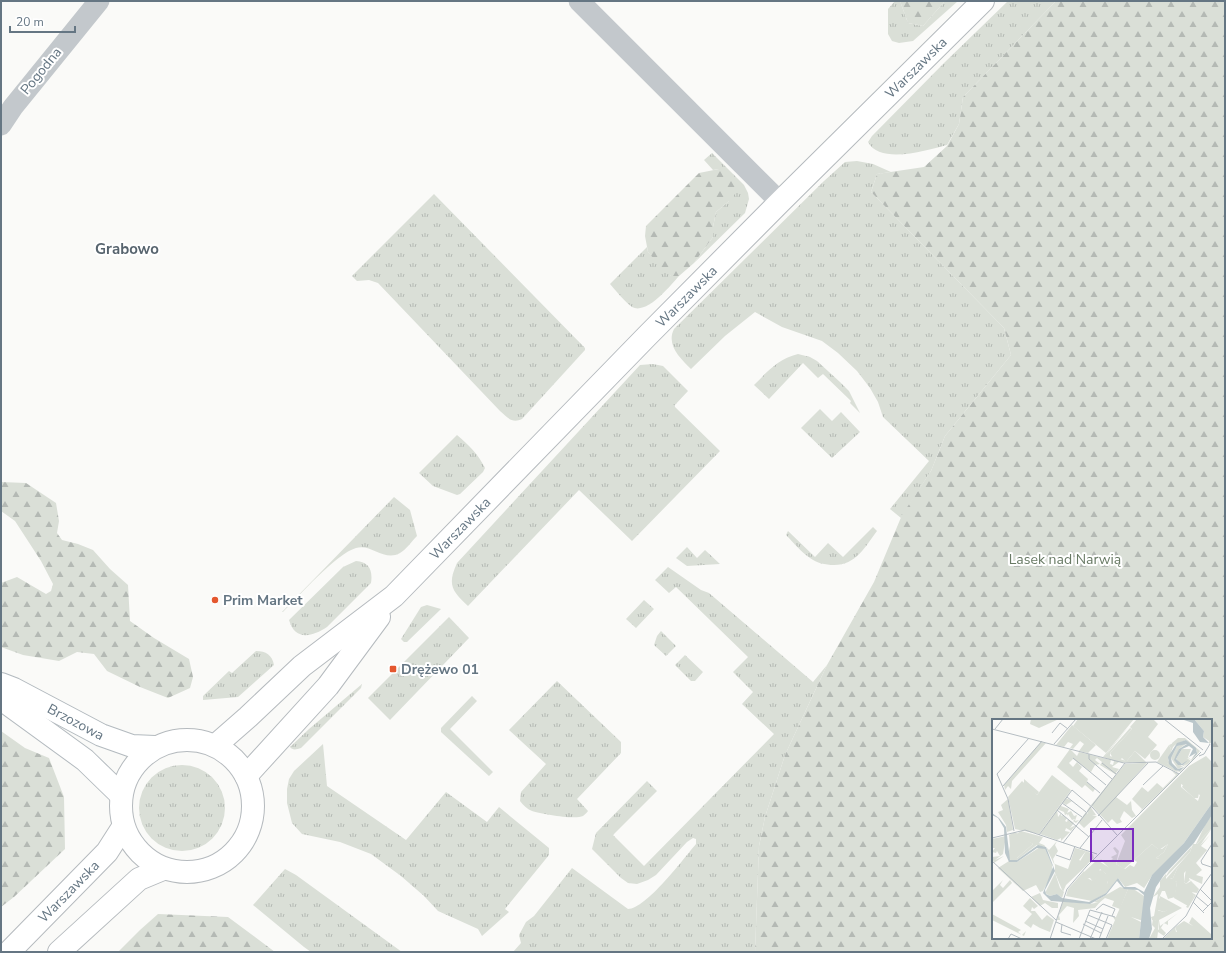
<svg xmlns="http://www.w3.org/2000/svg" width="1226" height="953" font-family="'Nunito Sans',sans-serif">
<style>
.grass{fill:url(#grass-tufts)}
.forest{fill:url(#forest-firs);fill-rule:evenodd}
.garden{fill:#dadfd7}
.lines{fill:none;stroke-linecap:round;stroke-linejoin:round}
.secondary-casing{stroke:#b3babf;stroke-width:24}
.primary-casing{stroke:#b5babe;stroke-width:24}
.street{stroke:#c3c8cc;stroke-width:21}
.secondary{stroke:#fff;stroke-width:22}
.primary{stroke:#fff;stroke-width:22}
.poi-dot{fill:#e4572e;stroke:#fff;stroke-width:1.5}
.labels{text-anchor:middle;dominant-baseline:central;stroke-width:4;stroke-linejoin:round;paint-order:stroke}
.street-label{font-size:14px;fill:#657683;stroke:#fff}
.park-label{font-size:14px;fill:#687a64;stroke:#fff}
.poi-label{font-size:14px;font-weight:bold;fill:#657683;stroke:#fff;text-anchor:start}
.neighbourhood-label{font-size:15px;font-weight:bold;fill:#57646e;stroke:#fff}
.inset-road{fill:none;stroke:#b5bdc2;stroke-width:1}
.view{fill:#7b2cbf;fill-opacity:0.15;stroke:#7b2cbf;stroke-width:2}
.inset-edge{fill:none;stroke:#657683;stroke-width:2}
</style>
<defs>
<pattern id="grass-tufts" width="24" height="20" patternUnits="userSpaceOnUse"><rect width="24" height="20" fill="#dadfd7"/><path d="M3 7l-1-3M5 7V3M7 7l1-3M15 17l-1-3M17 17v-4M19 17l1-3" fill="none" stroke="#b4b9b4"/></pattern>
<pattern id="forest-firs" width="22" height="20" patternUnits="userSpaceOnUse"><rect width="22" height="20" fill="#dadfd7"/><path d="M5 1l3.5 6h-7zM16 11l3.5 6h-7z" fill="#b4b9b4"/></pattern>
</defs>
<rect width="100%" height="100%" fill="#fafaf8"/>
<path class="grass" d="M895 1H900L908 23 923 26 945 1H958L913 41 899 43 892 41 888 34V9Z
M1008 1H1056L963 97 959 124 947 145C928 150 880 165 868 142L872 136 944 63Z
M712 153 744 185 748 193 749 199 745 213 694 263 713 237V227L716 212 729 201 719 169 713 170 704 160Z
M857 161 873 164 891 172 877 174 871 192 1004 328 1011 355 945 436 931 471 901 518 890 509 929 461 883 417 878 402 870 388 857 371 838 353 822 341 782 327 755 312 725 336 691 369C680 358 666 345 674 329L824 181 845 162Z
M434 194 585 348V350L522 419C512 424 507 417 500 411L378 283 369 280 357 281 352 276Z
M647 247 648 252 671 276H679C670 286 647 315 632 307 626 303 615 290 610 284Z
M798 354 810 357 817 361 840 382 849 391 860 413 850 403 851 401 823 374 818 378 803 363 769 399 754 385C768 371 778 359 798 354Z
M653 364 663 366 688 391 674 406 720 451 632 541 579 490 468 606C452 591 447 585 457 563L640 365Z
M820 409 832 421 841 412 860 432 832 458 801 428Z
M457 435C469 445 478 454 485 468L483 472 460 494 457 495 433 486 419 473Z
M394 497 410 510 417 536C412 541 406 550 400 553 384 562 371 543 356 548 337 553 298 597 283 612H282Z
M873 527 877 531C865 547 856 565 834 565 825 565 817 563 810 558 801 552 794 543 786 535L788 531 815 557 828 543 843 557Z
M687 547 697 558 705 550 720 564 687 566 676 558Z
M356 561C369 562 373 570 371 583L327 627C312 637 295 641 289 620L343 567Z
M668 567 701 590 709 593 813 682 827 665 785 755 765 817 759 846 755 952H513L521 943 519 935 526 922 534 916 572 868 628 909C646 909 684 858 696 844V839L693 838 687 842 656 875 648 880 637 884 628 883 621 878 592 849 596 833 647 781 657 791 613 835 644 866 774 734 742 704 753 692 733 672 748 657 676 587 669 593 655 580Z
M644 600 654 609 636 628 626 619Z
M427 605 441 609 407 642H404L401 639 421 607Z
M449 617 469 638 390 720 368 698Z
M661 631 676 646 666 656 654 645 657 636Z
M256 651C266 651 272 655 274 665L238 697 203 700V696L229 671 232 673Z
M685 655 703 672 695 681H691L675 665Z
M557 681 621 742V753L577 799 588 811C587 813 585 814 583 816 575 820 542 814 532 811 527 809 523 805 520 801L521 792 546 764 509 730Z
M362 684 361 688 301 748C297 749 293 751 290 747L309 729Z
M323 744 327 786 406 840 446 792 487 822 499 807 549 848V855L505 909 509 912 482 936 478 929 438 911 424 896 401 876 371 854 340 842 302 834 292 823 287 803V789L289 779 294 771Z
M139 808a43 43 0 1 1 86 0a43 43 0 1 1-86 0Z
M285 869 296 875 402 952H311L304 947 253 905Z"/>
<path class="forest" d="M900 1H945L923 26 908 23Z
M1056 1H1225V952H755L759 846 765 817 785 755 827 665 874 582 902 515 931 471 945 436 1011 355 1004 328 871 192 877 174 924 167 947 146 959 124 963 97ZM993 720H1211V938H993Z
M719 169C733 172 736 177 738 190L729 201 716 212 713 227V237L694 263 679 276H671L665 272 648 252 645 236 646 226 699 173Z
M1 482 26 483 56 503 59 521 57 533 62 540 78 544 93 550 110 569 128 585 130 621 154 638 189 659 193 677 190 688 168 698 140 687 107 671 94 654 77 652 59 661 23 655 1 647V583L17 577 46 594 51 591 53 584 41 561 15 521 1 511Z
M1 731 25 748 49 758 64 797 65 849 14 897 1 907Z
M158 914 228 917 275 952H118L140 930Z"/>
<path class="garden" d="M472 696 477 701 450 729 493 772 489 776 441 732V728Z"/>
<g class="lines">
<g class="secondary-casing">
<g id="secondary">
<path id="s1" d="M1 684 14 689 101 735 132 746 155 747"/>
<path d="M1 699 85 760 121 795"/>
</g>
</g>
<g class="primary-casing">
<g id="primary">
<circle cx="187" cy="806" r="66"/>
<path id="s2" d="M216 745 248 717 302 666 394 596 647 336 780 202 983 1"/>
<path d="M246 776 328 686 379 617"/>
<path id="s3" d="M9 952 107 852 123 827"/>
<path d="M59 952 139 879 163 869"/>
</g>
</g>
<path class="street" d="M579 1 780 202
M1 125 13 107 99 1"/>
<use href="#secondary" class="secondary"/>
<use href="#primary" class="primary"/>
</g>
<g class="poi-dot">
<circle cx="215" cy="600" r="4"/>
<rect x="389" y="665" width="8" height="8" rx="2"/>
</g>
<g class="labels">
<g class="street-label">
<text stroke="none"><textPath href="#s2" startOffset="975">Warszawska</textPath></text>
<text transform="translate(41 71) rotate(-51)">Pogodna</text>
<text stroke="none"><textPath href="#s2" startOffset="651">Warszawska</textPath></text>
<text stroke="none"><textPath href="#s2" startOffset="327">Warszawska</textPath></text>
<text stroke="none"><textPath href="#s1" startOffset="84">Brzozowa</textPath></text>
<text stroke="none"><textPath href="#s3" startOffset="85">Warszawska</textPath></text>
</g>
<g class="park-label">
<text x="1065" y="559">Lasek nad Narwią</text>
</g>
<g class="poi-label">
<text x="223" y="600">Prim Market</text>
<text x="401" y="669">Drężewo 01</text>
</g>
<g class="neighbourhood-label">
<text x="127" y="249">Grabowo</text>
</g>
</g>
<g transform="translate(992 719)">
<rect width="220" height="220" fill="#fafaf8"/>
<path d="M202 0H208L220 11V23L217 25V22L211 18 212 12ZM80 6 104 26 96 34 87 32 92 25 88 22 81 30 78 29 81 25 76 23 72 28 64 26ZM137 7 113 37 138 9 140 10 118 34V37L141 44 127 43 120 48 127 50 123 55 108 46 110 43 105 39 103 41 108 45 103 46 99 53 81 40 77 44 81 48 85 43 90 48 87 52 96 60 95 63 103 70 101 73 93 66 90 69 65 48 78 30 85 37 87 33 119 41 118 45 121 46 122 42 111 38ZM186 19H193L208 32 200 42 196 39 188 44 184 40 190 30H199L196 38 199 41 205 32 194 21 180 27V24ZM49 23 54 24 20 62 19 70 16 67 13 71 12 66ZM177 26 179 30 175 44 187 54 165 43ZM158 36a5 5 0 1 1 10 0a5 5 0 1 1-10 0ZM180 52 187 55 147 94 150 90 140 80 150 68 156 73 165 64 171 69 184 56ZM32 60 47 73 45 76 32 66ZM79 71 74 79 80 82 74 86 70 83 69 87 77 90 75 94 79 92 82 97 85 96 83 102 87 101 84 104 81 102 83 100 80 101 76 95 75 97V95L73 96 72 93 65 90 66 98 69 94V97L70 96 75 99 73 102 75 103 76 100 82 104 78 109 84 106 79 112 74 109 73 112 78 113 69 122V119L65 121 48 115ZM16 80 21 111 15 113 14 106 6 93 11 91 9 86ZM98 87 104 96 100 97H105L92 109 87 104 85 105 94 93 96 95 95 92ZM220 109 203 134 185 150 181 159H178L185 163 183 178 176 180 173 172H170L167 179 176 191 172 193 166 191V211L169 209 174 214 172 217 166 213 165 220H163L164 202 160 201 159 198 162 197 166 175 161 178 168 168V162L174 155V160L198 133 201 125H205ZM23 113 41 125 25 139H17L18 141 16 136 18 127 17 116ZM14 117 11 135 3 141 12 137 2 144 0 138 8 137 5 132 4 134 0 133 3 129H0V120ZM51 118 47 124 52 126 57 131 65 122 63 126 66 132 61 140 63 147 54 128 44 126ZM160 125 166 130H170L176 125 172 133 164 139 175 142 160 156 152 169 145 164 133 168 126 159 114 174 100 182 74 177 76 170 92 152 93 158 101 162 104 159V152L110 151 114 155 115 165 118 150 108 140 115 143 121 140 119 138 125 135 121 129 123 128 127 132 124 145 133 150 138 146 142 148 145 143 142 141ZM48 128 53 130 60 145V155L51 172 48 173 44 166 31 172 6 149 17 142 25 143ZM194 150H197V160L207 170 205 174 199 173 204 176 196 189 194 188 202 177 198 172V169H203L198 161 194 165 192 163ZM63 154 68 169 72 173 70 179 65 175 58 177 53 174ZM11 161 8 166 11 169 18 161 20 164 0 184V172ZM128 168 136 170 128 190 120 187 122 182 113 179 107 184 102 183ZM48 174 51 181 66 184V189H60L53 184 48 187 39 178ZM38 179 46 187 42 190 40 188 39 192H43L50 201 55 196 62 201 58 213 48 209 50 201 48 209 41 205 39 209 32 204 40 195 31 187ZM0 195 29 211 26 213 30 216 34 212 32 217 0 201ZM183 208 184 213 194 211V215L189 220H171Z" fill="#dadfd7"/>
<path d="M39 0H67L47 9 38 5ZM188 21 181 28 176 41 181 50 188 52 195 45 186 50 179 39 185 27 195 24 187 30 183 42 190 47 193 44 190 45 188 43 195 39 199 42 188 53 181 51 177 47 175 44V38L179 30 177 26ZM143 32 155 44 124 78 135 86 139 82 140 91 144 97 140 99 132 92 128 100 130 103 125 105 120 100 116 104 99 86 133 45 150 44 134 43ZM214 37 220 43V84L192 124 175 142 164 139 172 133 176 125 167 131 160 125 132 150 124 145 133 122 129 116 197 47ZM189 65 208 76 206 82 189 68ZM60 56 79 71 47 115 23 110 16 78 30 62 45 76ZM220 96V109L203 127 213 106ZM29 112 51 118 46 125 25 141 19 142 17 139H25L41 125 23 116ZM218 116 209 127 215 131 204 144 210 151 204 156 211 158 210 165 197 159 196 150 192 154V163L194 165 199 162 205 171 198 169 202 177 196 187 182 179 185 163 177 160 181 159 185 150ZM200 127 198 133 172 160 177 152ZM94 132 101 135 102 139 76 163ZM105 141 121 151 114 166V155L108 150 102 164 98 159 91 161 92 153ZM140 169 152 177 151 202 139 198 149 203 147 220H115L123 201 121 198H124L136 170ZM168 177 190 189 167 201 168 207 186 194 176 202V206L172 204 167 212 165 191 172 193 175 191 165 189ZM71 182 98 185 108 183 103 189 86 191 87 197 81 204 82 189 75 187 67 196 68 201H65ZM200 198 219 215 220 220H189L194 211 190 214 185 213 183 208 192 202 201 207 197 204ZM161 200 164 202V214L163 220H157L163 209 160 206Z" fill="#dadfd7" fill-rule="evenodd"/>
<path d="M208 0H220V11L214 9ZM192 64 207 74 206 79H202L190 68ZM198 109 179 140 160 156 152 169 155 148 164 141 174 137 193 110ZM123 151 126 159 116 171 117 153Z" fill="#dadfd7"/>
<path d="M86 0H142L114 34 81 7ZM145 0H161L166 5 156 18 165 26 153 40 143 32 134 43 130 39 127 42 122 41 118 34 140 10 138 8ZM83 129 94 132 87 141 96 145 74 166 71 173 63 154V145L76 150Z" fill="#dadfd7"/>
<path d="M189 0H202L212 12 211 18 217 24 208 23 201 13V4ZM194 21 204 29 205 35 200 40 204 34 197 38 201 30 197 27 190 30 184 40 190 45 196 41 191 46H186L182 41 184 36 187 30 195 25 185 27 179 39 180 44 186 50 192 48 188 52 183 51 177 45 176 38 185 24ZM220 84V96L202 124 172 156 164 168 158 189 160 210 157 220H147L152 176 146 171 132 170 125 162 114 176 98 185 59 182 51 174 61 148 53 130 45 129 25 143H17L13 134 12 109 6 99 0 96V94L7 99 14 108 18 141H25L46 126 54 128 63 152 53 171 54 175 58 177 65 175 70 179 97 183 114 174 126 159 132 168H143L152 173 160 156 192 124Z" fill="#bbc7cb"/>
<path class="inset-road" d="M172 0 211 31M0 10 132 44 164 43 187 55M3 10 11 0M60 14 68 4 76 10M62 25 84 0M97 35V40L120 60M207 37 212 35 218 25M81 39 114 66M110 44 124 55M95 63 108 74M151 66 171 47M11 67 50 22M75 78 94 93M70 84 90 98M65 91 97 118M106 97 156 44M22 112 16 80 5 55 37 19M47 116 80 71 101 89 125 116M0 119 33 111 105 135M71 124 133 44M88 129 110 101M64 136 78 141 83 127M0 142 64 201M219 148 210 145 209 142 220 125M93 149 209 33M208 170 220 182M204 177 216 187M201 183 212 194M104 191 111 185 123 190 120 197M211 192 220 183M96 196 120 206 114 220M93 202 111 210M64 203 104 220M70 205 69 213 79 216M91 205 109 214M16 220 19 215 30 220M58 220 75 170 94 148M87 220 98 191 123 198M98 220 110 193M107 220 116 197M170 220 194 197 207 172 220 154"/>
<path class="view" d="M99 110H141V142H99Z"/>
<rect width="220" height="220" class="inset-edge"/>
</g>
<rect width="1226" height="953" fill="none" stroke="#657683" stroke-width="4"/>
<path d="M10 26v6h65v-6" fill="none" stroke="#657683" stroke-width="2"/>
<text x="16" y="26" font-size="12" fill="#657683" stroke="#ffffff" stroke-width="3" paint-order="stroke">20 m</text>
</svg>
